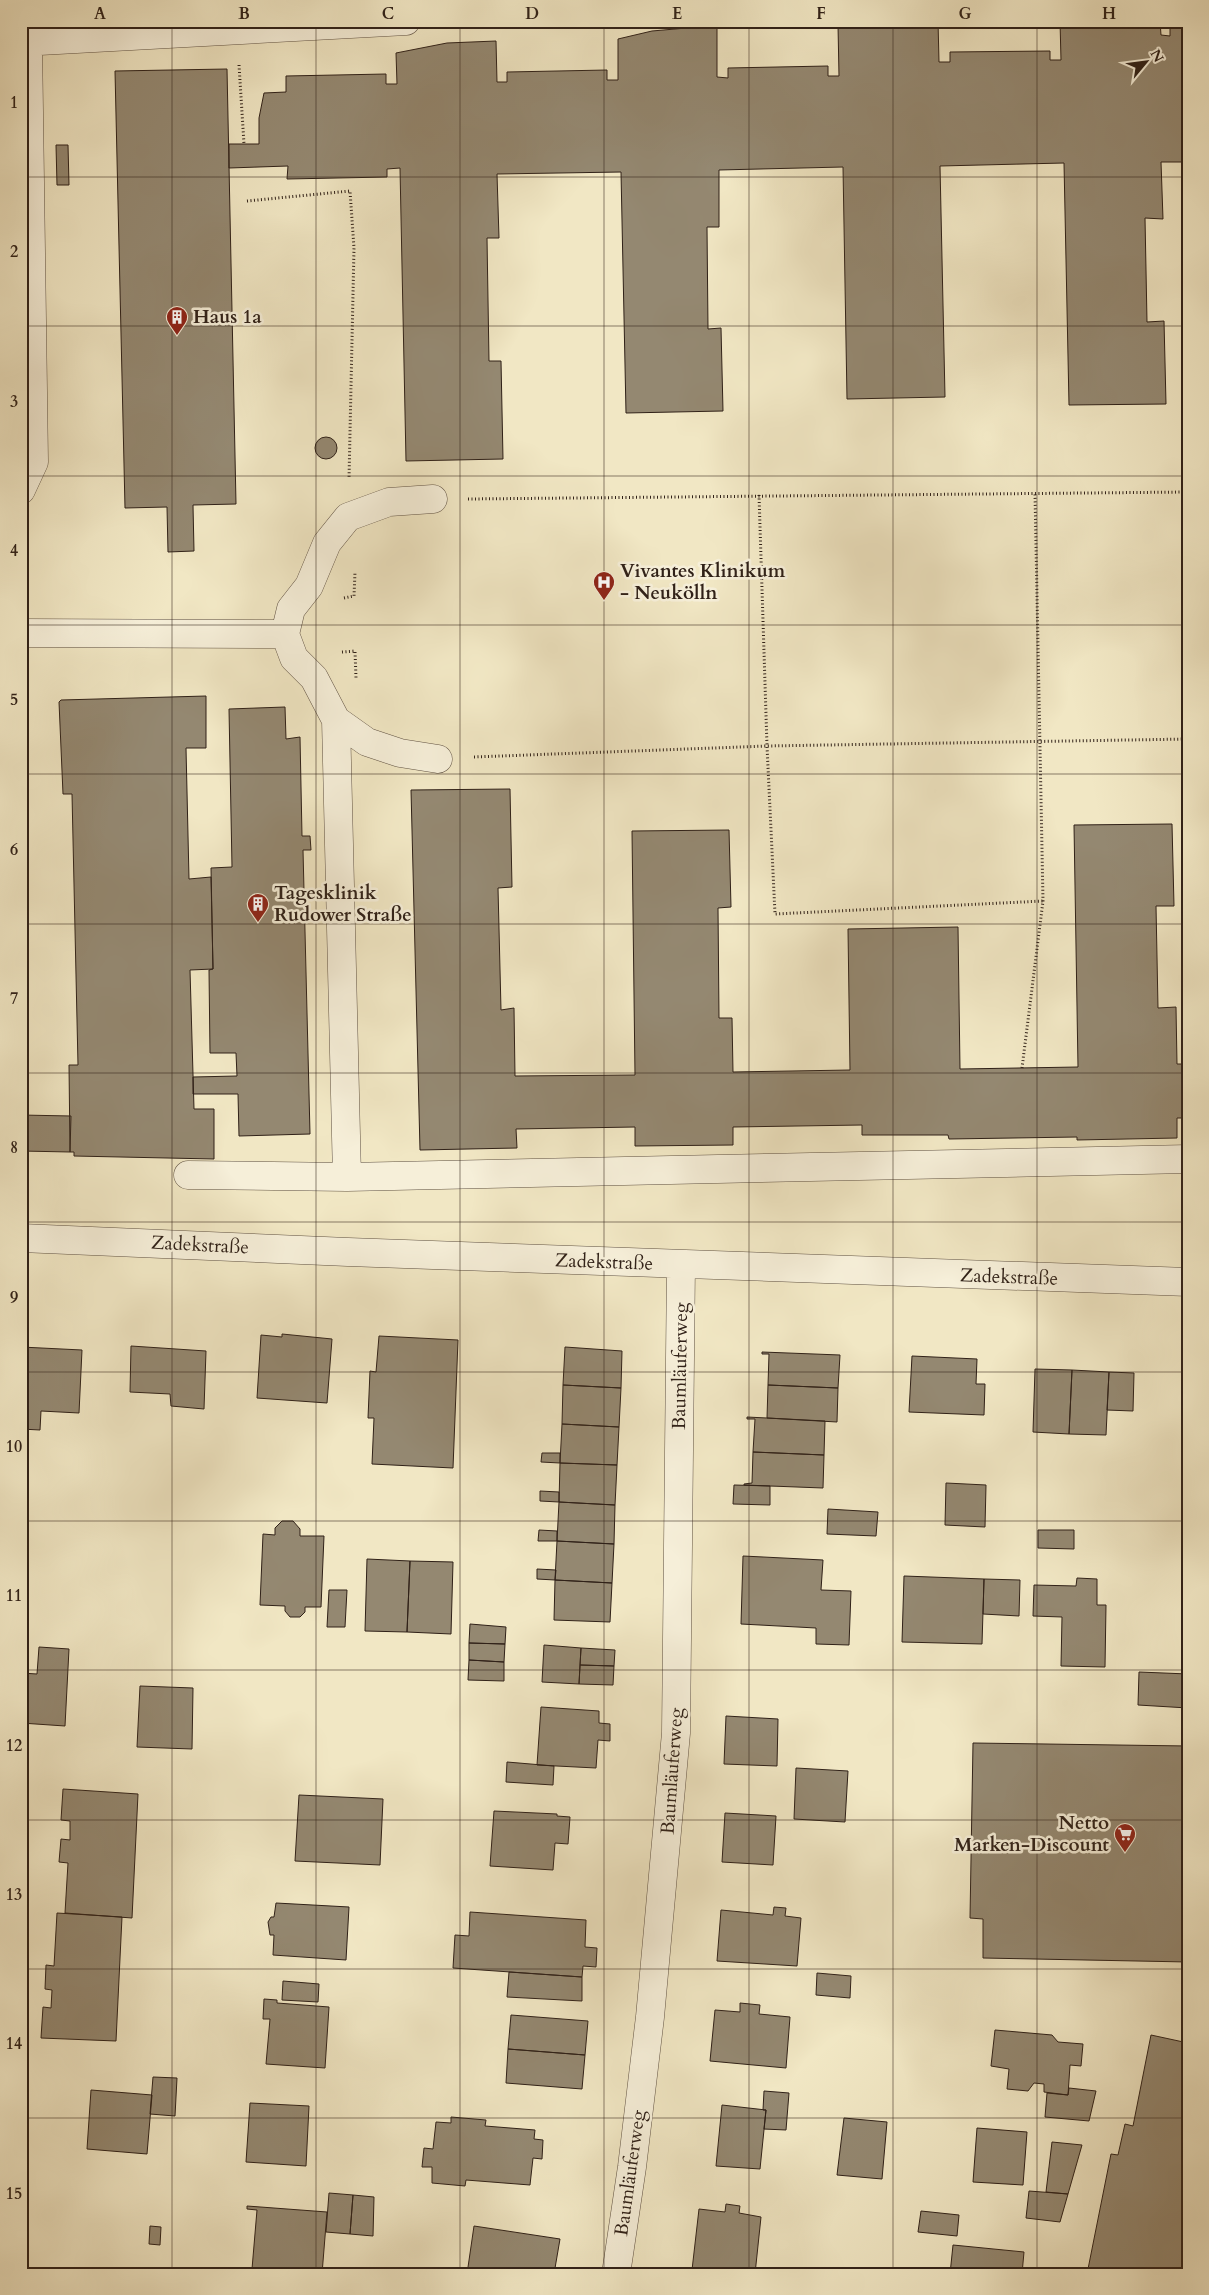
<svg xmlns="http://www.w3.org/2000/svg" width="1209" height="2295" font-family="Cardo,serif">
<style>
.green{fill:#d0c5a7;stroke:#807360}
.building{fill:#948871;stroke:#302118}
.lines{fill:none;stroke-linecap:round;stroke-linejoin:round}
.minor-casing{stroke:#605243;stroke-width:29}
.path{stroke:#302118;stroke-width:3;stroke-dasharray:1 2.5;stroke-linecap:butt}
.minor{stroke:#f6efd9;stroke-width:28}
.grid{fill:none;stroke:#302118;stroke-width:1;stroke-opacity:0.55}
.labels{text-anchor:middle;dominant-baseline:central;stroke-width:5;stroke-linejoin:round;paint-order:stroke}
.poi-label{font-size:19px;font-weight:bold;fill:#302118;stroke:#f6efd9;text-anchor:start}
.street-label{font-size:19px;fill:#302118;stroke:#f6efd9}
.neatline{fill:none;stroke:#302118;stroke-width:2}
.grid-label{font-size:16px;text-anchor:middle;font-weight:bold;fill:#302118}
</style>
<rect width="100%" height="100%" fill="#f1e7c4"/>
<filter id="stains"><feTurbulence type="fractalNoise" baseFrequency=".004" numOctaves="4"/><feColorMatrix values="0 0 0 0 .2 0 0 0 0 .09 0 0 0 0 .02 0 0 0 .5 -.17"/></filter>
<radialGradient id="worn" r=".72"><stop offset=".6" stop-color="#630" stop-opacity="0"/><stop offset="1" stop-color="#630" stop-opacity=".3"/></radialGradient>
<path class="green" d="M21 21H85L21 25Z"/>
<path class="building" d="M855 21H938L939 62H950V52L1050 51V60H1061L1060 21H1160L1161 35 1170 36V26H1188V162H1161L1163 219 1145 218 1147 322 1164 321 1166 404 1069 405 1064 163 940 166 945 397 847 399 843 167 719 170V227H707L708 329 721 328 723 411 626 413 621 172 497 174 499 238H487L489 361H501L503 459 406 461 400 168 387 169V177L287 179 288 166 229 168V144H259V118L264 93 286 92V76L386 74V84H397L396 53 447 43 496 41 497 82H507V72L607 70V80H618V39L652 31 698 27H717V77L728 78V68L828 66V76H839L838 25Z
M227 69 236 504 193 505 194 551 168 552 167 507 125 508 115 71Z
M56 145H68L69 185H57Z
M315 448a11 11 0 1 1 22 0a11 11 0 1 1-22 0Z
M206 696V748H186L189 879 211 877 213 969 190 970 194 1109H214V1159L74 1156V1152H70L69 1065H78L72 794H63L59 702 61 700Z
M285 707 286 739 300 737 302 836H310L311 850H303L310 1134 239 1136 238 1094H193V1077L237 1076 236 1053H210L209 970 213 969 211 868 232 867 229 709Z
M510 789 512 887 498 888 501 1010 514 1008 515 1076 635 1075 632 831 729 830 731 907 718 908 719 1018H732L733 1072 850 1070 848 929 958 927 960 1069 1078 1067 1074 825 1172 824 1174 906H1156L1158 1008 1176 1007 1177 1064H1188V1118H1177V1138L1077 1140V1137L949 1139 948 1135H862V1125L733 1127V1145L635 1146V1127L516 1129 517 1148 420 1150 411 790Z
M21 1115 71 1116 70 1152 21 1151Z
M282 1334 332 1339 327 1403 257 1398 261 1335 282 1337Z
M379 1336 458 1340 453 1468 372 1464 374 1418H368L370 1371 376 1372Z
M131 1346 206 1351 204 1409 171 1406 170 1394 130 1392Z
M21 1347 82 1350 79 1413 41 1411 40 1430 21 1429Z
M565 1347 622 1351 621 1388 563 1385Z
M762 1352 840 1355 838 1388 768 1385 769 1354H762Z
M912 1356 977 1359 976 1384H985L984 1415 909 1412Z
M1035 1369 1072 1370 1069 1434 1033 1432Z
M1072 1370 1109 1372 1106 1435 1069 1434Z
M1109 1372 1134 1373 1133 1411 1107 1410Z
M563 1385 621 1388 619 1427 562 1424Z
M768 1385 838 1388 837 1422 767 1418Z
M747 1417 825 1421 824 1455 753 1452 755 1419H747Z
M562 1424 619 1427 617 1465 560 1463Z
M753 1452 824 1455 823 1488 744 1485V1484L752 1483Z
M542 1453H560V1463L541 1462Z
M560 1463 617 1465 615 1505 559 1502Z
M946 1483 986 1485 985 1527 945 1525Z
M734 1485 770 1486V1505L733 1504Z
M540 1491 559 1492V1502L540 1501Z
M559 1502 615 1505 614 1544 557 1541Z
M828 1509 878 1512 876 1536 827 1534Z
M282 1521H293L300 1529V1536H324L321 1607H305V1612L300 1617H290L285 1611V1606L260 1605 263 1534 275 1535V1528Z
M539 1530 557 1531V1541H538Z
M1038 1530H1074V1549L1038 1548Z
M557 1541 614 1544 612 1583 555 1580Z
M743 1556 823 1560 821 1590 851 1591 849 1645 816 1644V1628L741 1624Z
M367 1559 410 1561 407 1632 365 1631Z
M410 1561 453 1562 451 1634 407 1632Z
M537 1569 556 1570 555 1580 537 1579Z
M904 1576 984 1579 982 1644 902 1642Z
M1077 1578 1097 1579V1605H1106L1105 1667 1061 1666 1062 1617 1033 1616 1034 1585 1076 1586Z
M984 1579 1020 1580 1019 1616 983 1614Z
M555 1580 612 1583 610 1622 554 1620Z
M329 1590H347L345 1627H327Z
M470 1624 506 1627 505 1644 469 1643Z
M469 1643 505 1644 504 1662 469 1660Z
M544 1645 581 1648 579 1684 542 1682Z
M39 1647 69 1649 65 1726 21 1723V1673L37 1674Z
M581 1648 615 1650 614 1666 580 1665Z
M469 1660 504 1662V1681L468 1680Z
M580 1665 614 1666 613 1685 579 1684Z
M1139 1672 1188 1674V1708L1138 1705Z
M140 1686 193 1688 192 1749 137 1747Z
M541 1707 599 1711V1723L610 1724V1741L598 1740 596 1768 537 1765Z
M726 1716 778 1719 777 1766 724 1764Z
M973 1743 1188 1746V1962L983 1958V1919L970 1918Z
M507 1762 554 1766 553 1785 506 1782Z
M796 1768 848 1771 845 1822 794 1819Z
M63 1789 138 1794 132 1918 65 1913 68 1863 59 1862 61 1839 70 1840V1821L61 1820Z
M299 1795 383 1799 380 1865 295 1861Z
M494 1811 557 1814V1816L570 1817 568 1844 555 1843 553 1870 490 1866Z
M725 1813 776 1816 773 1865 722 1862Z
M276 1903 349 1907 346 1960 273 1955 274 1935H270L268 1922 271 1917H274Z
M774 1907 786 1908 785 1916 801 1918 797 1966 717 1961 721 1910 773 1915Z
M470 1912 586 1920 585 1947 597 1948 596 1967 583 1966 582 1977 453 1968 455 1935 469 1936Z
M57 1913 122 1917 116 2041 41 2038 43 2007 51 2008 52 1990 45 1989 46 1965 54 1966Z
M509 1972 582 1977V2001L507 1997Z
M817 1973 851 1976 850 1998 816 1995Z
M283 1981 319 1984 318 2002 282 2000Z
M264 1999 277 2000V2003L329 2007 325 2068 266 2064 270 2019H263Z
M740 2003 760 2005 759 2014 790 2017 786 2068 710 2061 715 2010 740 2012Z
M511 2015 588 2021 585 2055 508 2049Z
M995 2030 1052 2035 1058 2042 1083 2044 1081 2066 1070 2065 1068 2095 1044 2092V2084L1034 2083 1028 2091 1007 2089 1009 2069 991 2066Z
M1151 2035 1188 2043V2274H1087L1111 2154 1118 2155 1125 2124 1133 2126Z
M508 2049 585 2055 582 2089 506 2083Z
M153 2077 177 2078 175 2116 150 2114Z
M1069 2088 1096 2091 1089 2121 1045 2117 1047 2093 1068 2095Z
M91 2090 152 2095 147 2154 87 2149Z
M764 2091 789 2093 786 2130 764 2129 766 2110H763Z
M250 2103 309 2106 306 2166 246 2162Z
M722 2105 766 2110 760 2169 716 2166Z
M451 2117 486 2120 485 2126 535 2130 534 2139 543 2140 542 2159 533 2158 530 2185 466 2180 465 2186 432 2183V2167H422L424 2148 433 2149 436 2122 451 2123Z
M844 2118 887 2122 882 2179 837 2175Z
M977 2128 1027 2132 1023 2185 973 2182Z
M1052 2142 1082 2145 1068 2194 1046 2192Z
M1029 2191 1068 2194 1060 2222 1026 2218Z
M329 2193 353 2195 350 2234 326 2232Z
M353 2195 374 2197 373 2236 350 2234Z
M726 2204 740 2206 739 2213 761 2217 755 2274H722L692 2270 699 2209 725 2212Z
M247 2206 327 2212 322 2274 242 2271V2268L252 2269 257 2210 247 2209Z
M921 2211 959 2215 957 2236 918 2232Z
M150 2226 161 2227 160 2245 149 2244Z
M474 2226 560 2239 554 2274H467Z
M953 2245 1024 2252 1022 2274H950Z"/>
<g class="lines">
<g class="minor-casing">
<path id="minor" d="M21 42 406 21
M21 490 34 462 28 42
M433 499 389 502 348 517 327 543 309 586 291 609 285 634 294 658 314 678 336 720 367 742 400 753 438 759
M21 633 285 634
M336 720 347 1177 1188 1159
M188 1175 347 1177
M21 1238 348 1252 1188 1282
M616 2274 632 2167 650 2017 676 1733 681 1264"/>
</g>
<path class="path" d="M239 65 244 144
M247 201 350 191 354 248 349 479
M759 495 767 746 775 914 1043 901
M468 499 1188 492
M344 598 354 596 355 572
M342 652 355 651 356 678
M474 757 767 746 1188 739
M1022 1068 1043 901 1035 493"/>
<use href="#minor" class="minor"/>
</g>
<path class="grid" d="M172 21V2274M316 21V2274M460 21V2274M604 21V2274M749 21V2274M893 21V2274M1037 21V2274M21 177H1188M21 326H1188M21 476H1188M21 625H1188M21 774H1188M21 924H1188M21 1073H1188M21 1222H1188M21 1372H1188M21 1521H1188M21 1670H1188M21 1820H1188M21 1969H1188M21 2118H1188"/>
<defs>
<g id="building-pin" transform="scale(1.125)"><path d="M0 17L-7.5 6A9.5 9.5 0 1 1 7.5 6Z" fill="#8f2418" stroke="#f6efd9"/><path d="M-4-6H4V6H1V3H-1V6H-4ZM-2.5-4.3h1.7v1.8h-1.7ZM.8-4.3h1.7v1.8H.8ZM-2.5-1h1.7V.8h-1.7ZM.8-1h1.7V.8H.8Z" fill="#fff"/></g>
<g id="hospital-pin" transform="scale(1.125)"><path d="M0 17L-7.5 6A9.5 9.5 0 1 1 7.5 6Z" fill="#8f2418" stroke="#f6efd9"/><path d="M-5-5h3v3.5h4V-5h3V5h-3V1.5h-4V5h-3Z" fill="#fff"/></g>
<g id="supermarket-pin" transform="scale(1.125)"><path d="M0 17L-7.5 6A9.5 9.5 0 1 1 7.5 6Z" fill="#8f2418" stroke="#f6efd9"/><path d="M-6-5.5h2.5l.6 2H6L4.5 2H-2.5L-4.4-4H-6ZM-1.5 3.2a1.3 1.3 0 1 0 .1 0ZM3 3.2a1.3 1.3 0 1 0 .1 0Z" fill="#fff"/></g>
</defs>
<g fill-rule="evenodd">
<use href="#building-pin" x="177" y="317"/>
<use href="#hospital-pin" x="604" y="582"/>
<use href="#building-pin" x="258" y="904"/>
<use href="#supermarket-pin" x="1125" y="1834"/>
</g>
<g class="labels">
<g class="poi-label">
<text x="193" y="317">Haus 1a</text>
<text x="620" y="571">Vivantes Klinikum<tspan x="620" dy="22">- Neukölln</tspan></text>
<text x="274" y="893">Tagesklinik<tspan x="274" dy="22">Rudower Straße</tspan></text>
<text x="1109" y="1823" text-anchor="end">Netto<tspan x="1109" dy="22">Marken-Discount</tspan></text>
</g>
<g class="street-label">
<text transform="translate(200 1245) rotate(3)">Zadekstraße</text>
<text transform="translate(604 1262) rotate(2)">Zadekstraße</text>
<text transform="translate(1009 1277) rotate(2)">Zadekstraße</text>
<text transform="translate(680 1366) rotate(-89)">Baumläuferweg</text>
<text transform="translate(672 1771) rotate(-86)">Baumläuferweg</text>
<text transform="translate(630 2173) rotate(-82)">Baumläuferweg</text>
</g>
</g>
<rect width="1209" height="2295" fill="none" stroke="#f1e7c4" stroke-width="55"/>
<g transform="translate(1146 62) rotate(61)" stroke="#f6efd9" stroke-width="4" paint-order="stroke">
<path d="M0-4L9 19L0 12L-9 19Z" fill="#302118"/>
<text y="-8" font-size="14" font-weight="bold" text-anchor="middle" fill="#302118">N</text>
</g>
<rect x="28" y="28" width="1154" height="2240" class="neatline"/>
<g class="grid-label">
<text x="100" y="19">A</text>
<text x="244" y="19">B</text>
<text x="388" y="19">C</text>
<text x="532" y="19">D</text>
<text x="677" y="19">E</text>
<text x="821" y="19">F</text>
<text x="965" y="19">G</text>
<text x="1109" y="19">H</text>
<text x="14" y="108">1</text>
<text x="14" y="257">2</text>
<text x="14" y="407">3</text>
<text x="14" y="556">4</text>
<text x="14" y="705">5</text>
<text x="14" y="855">6</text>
<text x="14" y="1004">7</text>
<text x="14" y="1153">8</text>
<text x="14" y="1303">9</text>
<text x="14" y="1452">10</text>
<text x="14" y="1601">11</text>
<text x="14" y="1751">12</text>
<text x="14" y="1900">13</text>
<text x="14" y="2049">14</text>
<text x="14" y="2199">15</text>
</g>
<rect width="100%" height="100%" filter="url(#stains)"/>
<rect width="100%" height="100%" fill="url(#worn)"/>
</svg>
